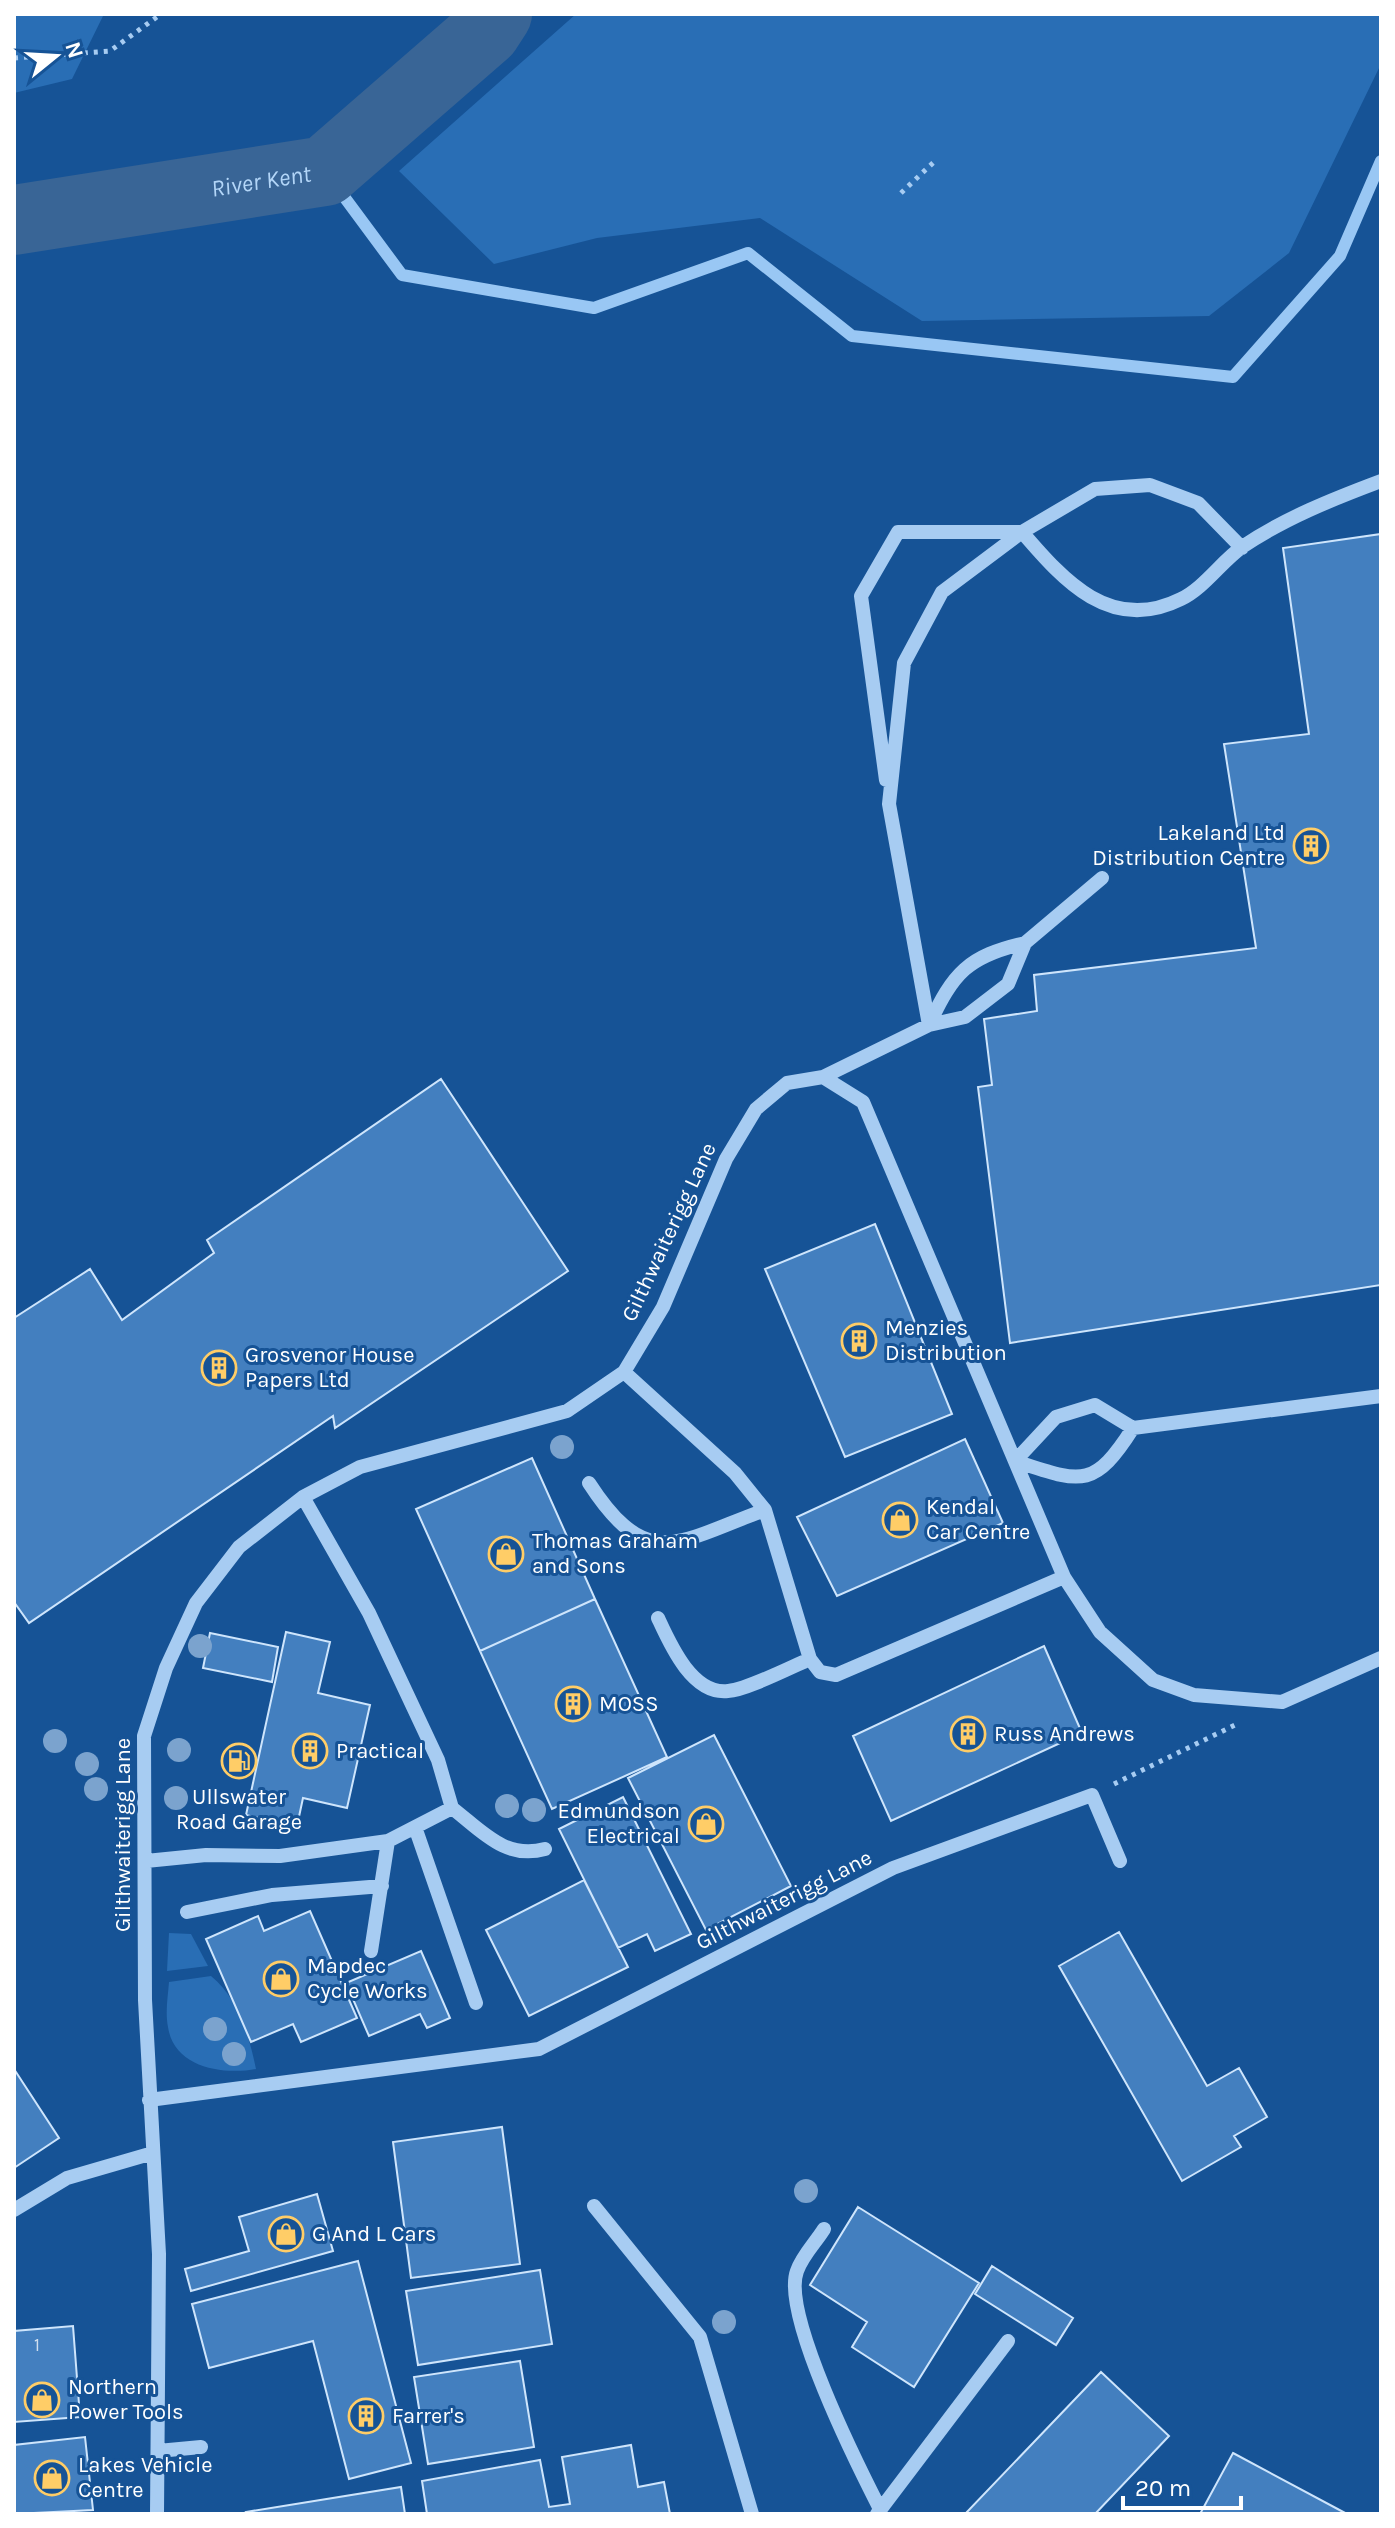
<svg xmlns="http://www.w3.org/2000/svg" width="1395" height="2528" font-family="Karla,sans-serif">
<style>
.green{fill:#296eb5}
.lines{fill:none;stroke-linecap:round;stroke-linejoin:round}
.stream{stroke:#99c7f4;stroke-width:12}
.river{stroke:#396596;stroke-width:70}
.building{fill:#437fbf;stroke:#cee5fc;stroke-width:2}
.path{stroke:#a7ccf2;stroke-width:5;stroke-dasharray:4 6;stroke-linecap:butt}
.minor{stroke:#a7ccf2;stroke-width:14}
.tree{fill:#7ba3ce}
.labels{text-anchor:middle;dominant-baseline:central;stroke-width:6;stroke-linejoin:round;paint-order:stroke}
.number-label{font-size:18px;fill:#d0dfef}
.poi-label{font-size:22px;fill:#fff;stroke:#165396;text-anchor:start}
.street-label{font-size:22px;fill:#fff;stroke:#165396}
.water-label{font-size:24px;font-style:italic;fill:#b3d6f8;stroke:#165396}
</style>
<rect width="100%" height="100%" fill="#165396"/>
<path class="green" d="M14 14H104L72 79 14 93Z
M576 14H1381V64L1289 253 1209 316 922 321 760 218 597 238 494 264 399 171Z
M169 1933 191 1934 208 1966 167 1971Z
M211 1976C238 1998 249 2035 256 2069 223 2075 174 2068 168 2027 165 2012 168 1996 169 1982Z"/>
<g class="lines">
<path class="stream" d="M325 171 402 275 594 308 748 253 852 336 1233 377 1340 256 1381 161"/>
<path class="river" id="s1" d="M14 220 325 171 486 31 497 14"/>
</g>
<path class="building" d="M1381 534V1285L1010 1343 978 1087 992 1085 984 1019 1037 1011 1034 975 1256 948 1224 744 1309 734 1283 548Z
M441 1079 568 1271 335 1428 333 1416 29 1623 14 1602V1318L90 1269 122 1320 214 1253 207 1240Z
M875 1224 952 1414 845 1457 765 1269Z
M965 1439 1003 1523 837 1596 797 1517Z
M532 1458 595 1599 480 1651 416 1509Z
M595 1599 667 1757 552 1809 480 1651Z
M286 1632 330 1642 318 1693 370 1705 347 1808 303 1798 297 1826 246 1815Z
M210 1633 278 1647 272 1682 203 1668Z
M1044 1646 1082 1733 891 1821 853 1736Z
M714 1735 791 1886 706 1930 628 1778Z
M623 1797 691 1934 655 1951 647 1934 618 1948 559 1829Z
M584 1880 628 1967 529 2016 486 1930Z
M310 1911 357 2018 301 2042 293 2024 251 2042 206 1939 258 1916 264 1931Z
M1119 1932 1207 2086 1239 2068 1267 2117 1234 2136 1241 2147 1182 2181 1059 1966Z
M421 1951 450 2018 427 2028 420 2014 369 2036 346 1983Z
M14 2069 59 2138 14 2168Z
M502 2127 520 2264 411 2278 393 2142Z
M317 2194 333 2251 191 2291 185 2269 249 2251 239 2217Z
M858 2207 979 2283 914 2387 852 2347 867 2322 810 2285Z
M358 2261 411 2463 349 2479 313 2341 209 2368 192 2304Z
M992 2266 1073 2318 1056 2345 975 2294Z
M540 2270 552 2344 418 2365 406 2291Z
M73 2326 80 2417 14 2422V2331Z
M520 2361 534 2447 428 2464 414 2377Z
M1101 2372 1169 2436 1095 2514H965Z
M85 2437 93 2510 14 2514V2445Z
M631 2445 638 2487 664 2482 670 2514H427L422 2481 540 2460 549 2507 570 2504 562 2457Z
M1233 2453 1347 2514H1200Z
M401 2487 405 2514H247L246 2512Z"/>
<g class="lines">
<path class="path" d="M14 58 110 51 161 14
M901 193 936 160
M1114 1784 1235 1725"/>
<path class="minor" d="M886 780 861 596 898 532H1022C1064 581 1111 634 1181 599 1204 588 1221 562 1242 547 1285 518 1333 499 1381 481
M1025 943 1008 984 965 1017 929 1025C953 973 968 956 1025 943Z
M1025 943 1102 878
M823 1077 929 1025 889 804 904 663 942 592 1022 532 1095 489 1150 485 1198 503 1242 548
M624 1372 735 1473 765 1510 810 1659 820 1672 836 1675 1064 1577
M1095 1405 1133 1428C1093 1491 1080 1482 1015 1461L1056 1417Z
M1133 1428 1381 1396
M589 1483C648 1574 679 1541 765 1510
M303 1497 369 1613 438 1760 452 1808 388 1841 371 1951
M658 1618C670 1644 692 1695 728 1691 746 1690 791 1667 810 1659
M452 1808C482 1831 505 1860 545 1849
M415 1827 476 2003
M146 1861 206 1855 280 1856 388 1841
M187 1912 272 1895 382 1886
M149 2100 539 2049 893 1868 1092 1795 1120 1861
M594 2206 700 2337 752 2514
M14 2210 67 2178 153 2153
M824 2229C816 2242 802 2256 797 2271 781 2313 858 2466 880 2509
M158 2451 201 2447
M157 2514 159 2254 145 2000 144 1736 166 1668 196 1603 239 1547 303 1497 360 1467 567 1411 624 1372 663 1307 726 1159 756 1109 787 1083 823 1077 863 1102 1064 1577 1100 1632 1153 1680 1194 1695 1282 1702 1381 1658
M877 2514 1008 2341"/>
</g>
<g class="tree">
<circle cx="562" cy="1447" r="12"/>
<circle cx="200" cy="1646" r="12"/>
<circle cx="55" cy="1741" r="12"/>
<circle cx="179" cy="1750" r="12"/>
<circle cx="87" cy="1764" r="12"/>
<circle cx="96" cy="1789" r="12"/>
<circle cx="176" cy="1798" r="12"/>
<circle cx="507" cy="1806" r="12"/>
<circle cx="534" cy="1810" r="12"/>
<circle cx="215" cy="2029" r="12"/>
<circle cx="234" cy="2054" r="12"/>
<circle cx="806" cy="2191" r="12"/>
<circle cx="724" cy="2322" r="12"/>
</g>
<defs>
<g id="building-ring" transform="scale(1.8)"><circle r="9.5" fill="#165396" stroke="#ffcd67" stroke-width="1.5"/><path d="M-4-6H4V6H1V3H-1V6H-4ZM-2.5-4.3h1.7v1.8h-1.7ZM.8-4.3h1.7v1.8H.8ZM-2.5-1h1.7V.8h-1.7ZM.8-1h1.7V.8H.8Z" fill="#ffcd67"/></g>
<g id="shop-ring" transform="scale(1.8)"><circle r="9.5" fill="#165396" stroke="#ffcd67" stroke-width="1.5"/><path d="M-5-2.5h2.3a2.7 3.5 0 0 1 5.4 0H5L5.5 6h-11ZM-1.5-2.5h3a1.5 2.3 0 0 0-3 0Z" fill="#ffcd67"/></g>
<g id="fuel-ring" transform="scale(1.8)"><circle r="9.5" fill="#165396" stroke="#ffcd67" stroke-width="1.5"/><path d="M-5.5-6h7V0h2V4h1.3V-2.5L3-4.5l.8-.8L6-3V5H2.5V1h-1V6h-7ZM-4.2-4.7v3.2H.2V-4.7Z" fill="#ffcd67"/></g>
</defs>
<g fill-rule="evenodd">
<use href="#building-ring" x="1311" y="846"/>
<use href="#building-ring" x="859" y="1341"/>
<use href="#building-ring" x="219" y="1368"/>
<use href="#shop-ring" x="900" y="1520"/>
<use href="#shop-ring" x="506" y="1554"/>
<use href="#building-ring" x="573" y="1704"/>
<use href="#building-ring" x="968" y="1734"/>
<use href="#building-ring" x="310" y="1751"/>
<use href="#fuel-ring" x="239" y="1761"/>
<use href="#shop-ring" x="706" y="1824"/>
<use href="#shop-ring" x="281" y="1979"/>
<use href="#shop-ring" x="286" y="2234"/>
<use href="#shop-ring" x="42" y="2400"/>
<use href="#building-ring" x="366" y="2416"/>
<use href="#shop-ring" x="52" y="2478"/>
</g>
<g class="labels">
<g class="number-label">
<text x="37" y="2345">1</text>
</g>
<g class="poi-label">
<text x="1285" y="833" text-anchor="end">Lakeland Ltd<tspan x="1285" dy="25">Distribution Centre</tspan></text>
<text x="885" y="1328">Menzies<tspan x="885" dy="25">Distribution</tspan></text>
<text x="245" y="1355">Grosvenor House<tspan x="245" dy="25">Papers Ltd</tspan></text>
<text x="926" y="1507">Kendal<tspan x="926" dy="25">Car Centre</tspan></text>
<text x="532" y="1541">Thomas Graham<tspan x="532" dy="25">and Sons</tspan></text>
<text x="599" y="1704">MOSS</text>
<text x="994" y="1734">Russ Andrews</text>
<text x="336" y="1751">Practical</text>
<text x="239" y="1797" text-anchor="middle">Ullswater<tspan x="239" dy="25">Road Garage</tspan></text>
<text x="680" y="1811" text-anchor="end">Edmundson<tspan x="680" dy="25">Electrical</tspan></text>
<text x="307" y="1966">Mapdec<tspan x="307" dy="25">Cycle Works</tspan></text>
<text x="312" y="2234">G And L Cars</text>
<text x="68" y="2387">Northern<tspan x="68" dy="25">Power Tools</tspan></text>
<text x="392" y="2416">Farrer's</text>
<text x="78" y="2465">Lakes Vehicle<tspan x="78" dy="25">Centre</tspan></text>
</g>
<g class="street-label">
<text transform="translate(669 1232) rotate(-65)">Gilthwaiterigg Lane</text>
<text transform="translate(123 1835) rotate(-90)">Gilthwaiterigg Lane</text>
<text transform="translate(784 1900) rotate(-27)">Gilthwaiterigg Lane</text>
</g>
<g class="water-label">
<text stroke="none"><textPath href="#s1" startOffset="250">River Kent</textPath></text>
</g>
</g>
<rect width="1395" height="2528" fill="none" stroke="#ffffff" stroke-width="32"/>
<g transform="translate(56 56) rotate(72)" stroke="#165396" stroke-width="6" paint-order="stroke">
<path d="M0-6L14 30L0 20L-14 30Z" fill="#ffffff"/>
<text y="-12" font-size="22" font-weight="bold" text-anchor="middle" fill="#ffffff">N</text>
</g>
<path d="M1123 2496v12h118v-12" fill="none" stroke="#ffffff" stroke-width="4"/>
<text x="1135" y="2496" font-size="24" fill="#ffffff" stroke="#165396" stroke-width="6" paint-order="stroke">20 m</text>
</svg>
